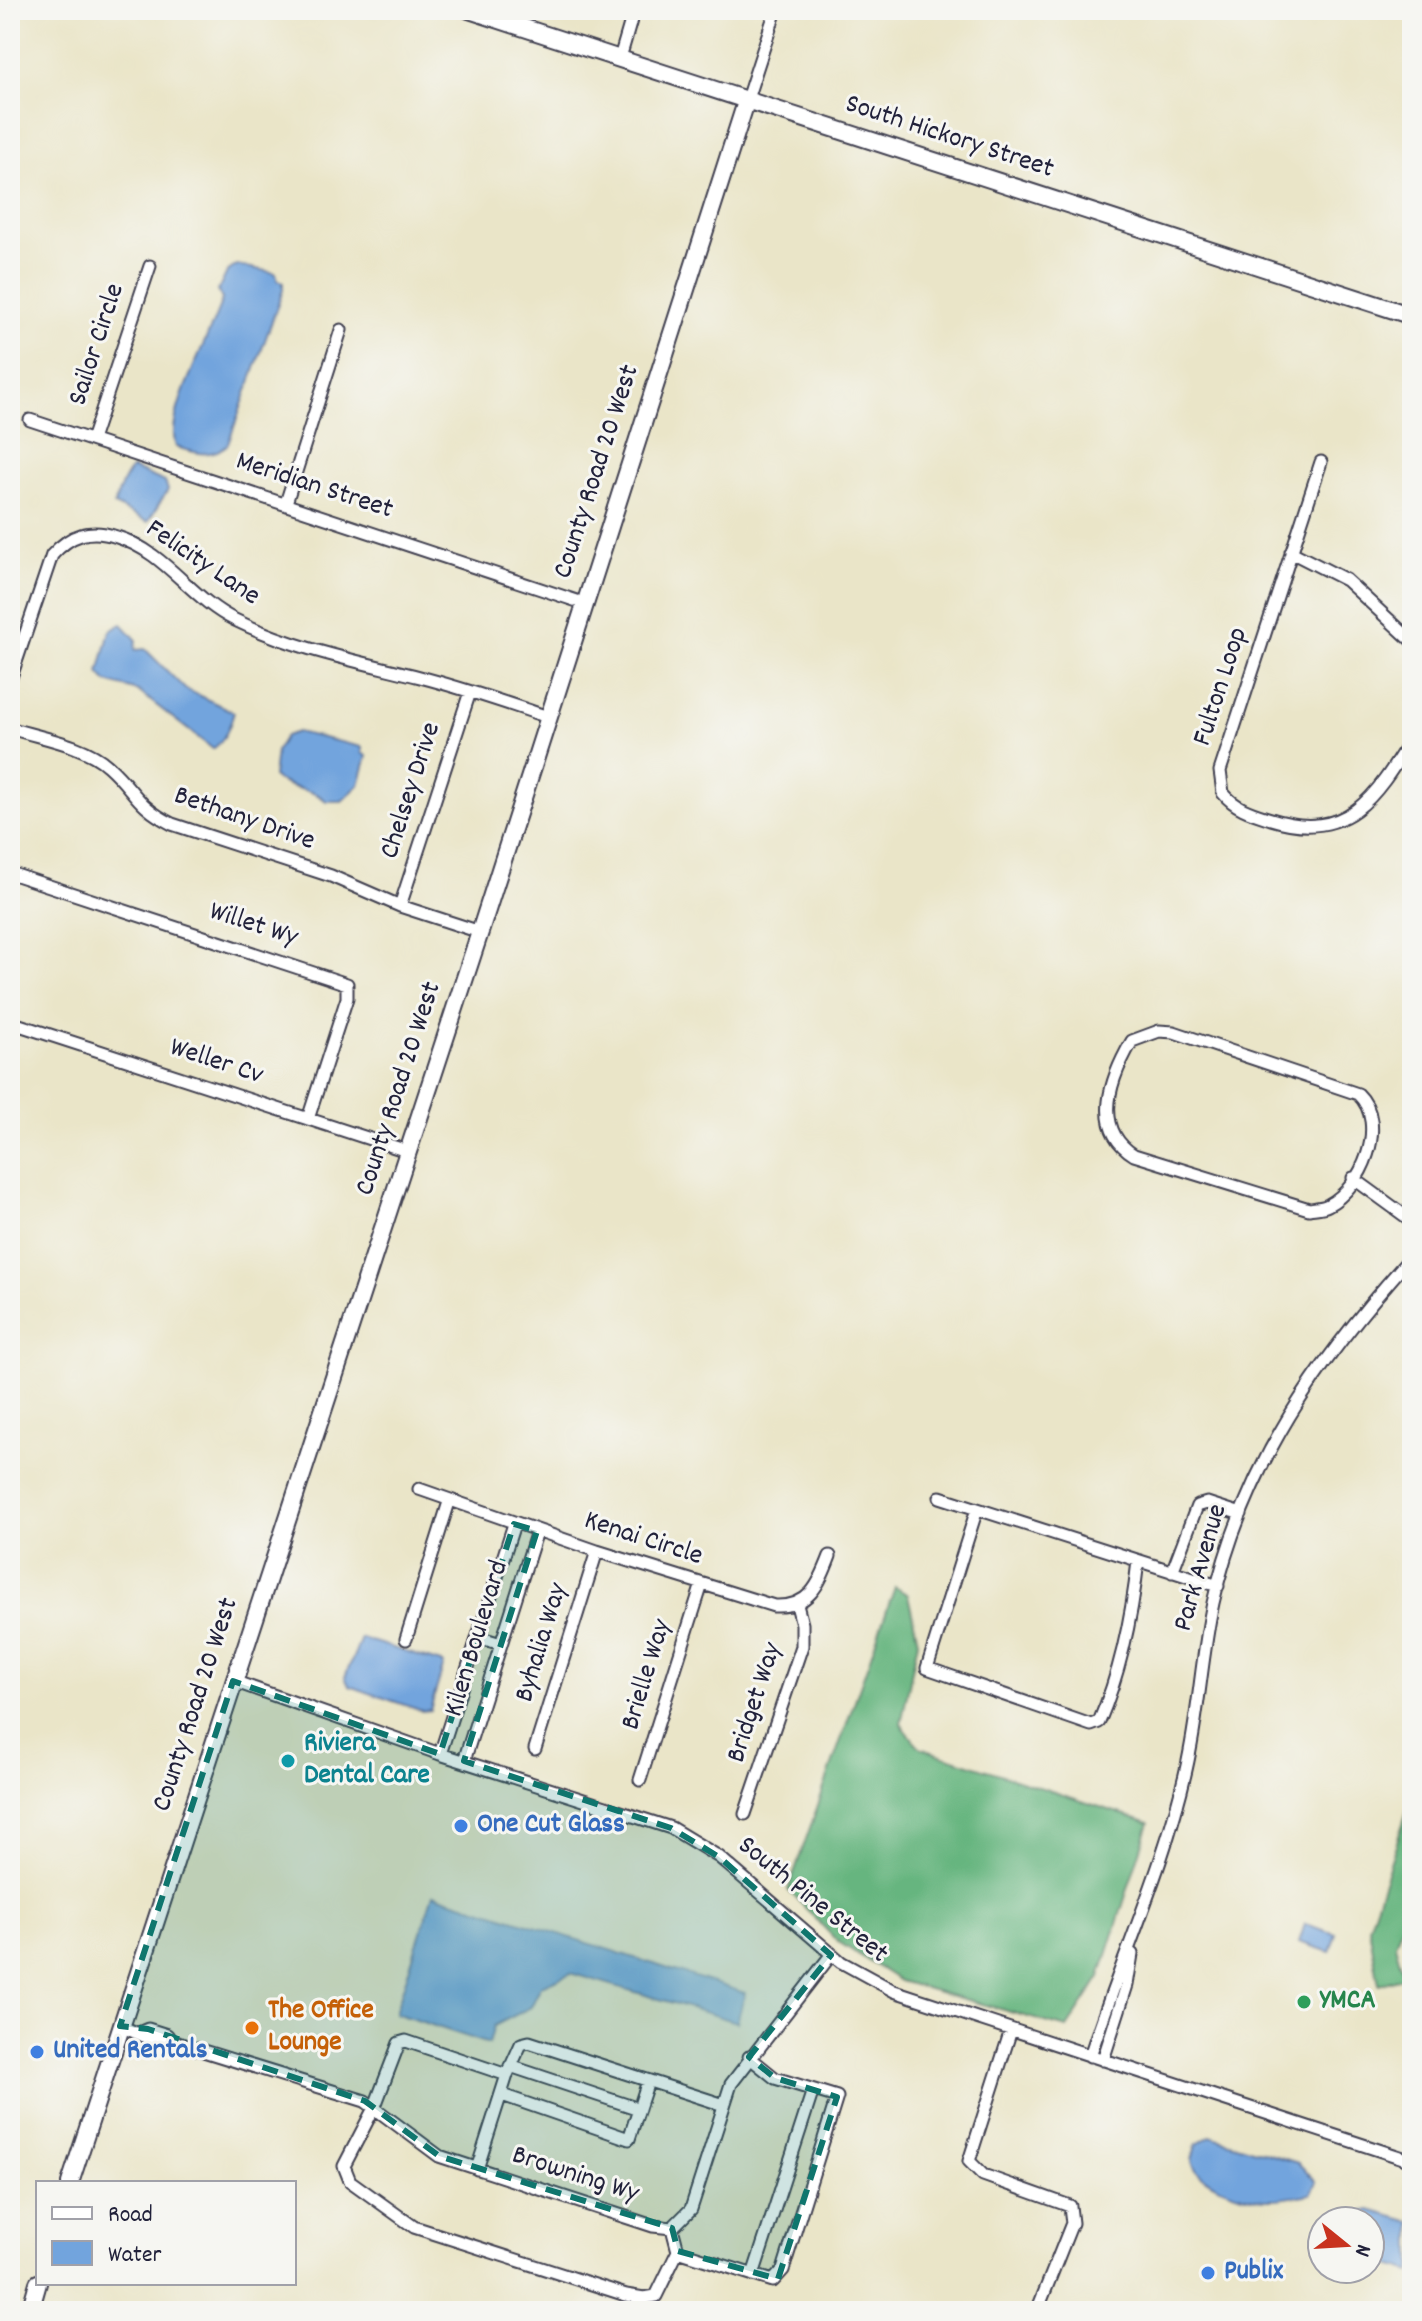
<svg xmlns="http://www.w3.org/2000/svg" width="1422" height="2321" font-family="Dekko,sans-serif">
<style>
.forest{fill:#66b57f;stroke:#446c5d;stroke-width:2}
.water{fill:#72a4dd;stroke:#4a638c;stroke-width:2}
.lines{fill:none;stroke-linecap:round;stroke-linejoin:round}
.street-casing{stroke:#403f50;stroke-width:15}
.secondary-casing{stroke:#403f50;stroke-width:20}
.street{stroke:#fff;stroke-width:11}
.secondary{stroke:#fff;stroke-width:16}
.marked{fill:#0f766e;fill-opacity:0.2;stroke:#0f766e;stroke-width:6;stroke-dasharray:16 10;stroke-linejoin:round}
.culture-dot{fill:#0f9aa8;stroke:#f6f6f2;stroke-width:3}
.shop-dot{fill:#3f7fe0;stroke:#f6f6f2;stroke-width:3}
.leisure-dot{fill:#2e9e5b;stroke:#f6f6f2;stroke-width:3}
.food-dot{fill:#e8710a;stroke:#f6f6f2;stroke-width:3}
.labels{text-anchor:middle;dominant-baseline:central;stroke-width:6;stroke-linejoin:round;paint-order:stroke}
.street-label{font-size:28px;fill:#22223b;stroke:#f6f6f2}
.culture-label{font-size:28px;font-weight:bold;fill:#0d838f;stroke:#f6f6f2;text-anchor:start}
.shop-label{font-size:28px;font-weight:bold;fill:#366cbe;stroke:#f6f6f2;text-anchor:start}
.leisure-label{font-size:28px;font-weight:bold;fill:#27864d;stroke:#f6f6f2;text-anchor:start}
.food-label{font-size:28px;font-weight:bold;fill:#c56008;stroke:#f6f6f2;text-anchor:start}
</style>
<rect width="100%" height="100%" fill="#f6f6f2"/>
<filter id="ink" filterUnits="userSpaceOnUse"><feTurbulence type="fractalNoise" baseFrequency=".0125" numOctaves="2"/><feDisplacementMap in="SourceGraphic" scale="16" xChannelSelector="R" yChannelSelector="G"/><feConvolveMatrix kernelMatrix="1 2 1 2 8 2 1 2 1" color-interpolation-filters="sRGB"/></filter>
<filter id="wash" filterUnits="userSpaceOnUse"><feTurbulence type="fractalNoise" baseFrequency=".006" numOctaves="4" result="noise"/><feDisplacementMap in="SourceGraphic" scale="32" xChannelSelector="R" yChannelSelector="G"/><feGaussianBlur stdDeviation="1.8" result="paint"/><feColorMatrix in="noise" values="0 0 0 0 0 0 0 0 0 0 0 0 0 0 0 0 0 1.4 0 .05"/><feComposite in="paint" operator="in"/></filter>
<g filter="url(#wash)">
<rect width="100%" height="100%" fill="#eae5c8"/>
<path class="forest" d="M895 1587 908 1595 918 1641 901 1724 920 1748 1149 1823 1100 1977 1067 2028 900 1981 837 1941 788 1890Z
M1412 1796V1898L1395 1944 1404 1977 1379 1985 1369 1927Z"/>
<path class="water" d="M237 265 276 273 278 280 283 282V290L228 444C212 459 195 453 176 447 163 415 213 332 222 299L218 291 227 272Z
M132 468 165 482 168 490 148 522 114 505 123 481Z
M122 624 136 639 135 650 145 649 185 689 234 712C230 726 225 740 213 749L138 691 107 682 99 673 110 631Z
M297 732 362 747V753L367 756 359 785 342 801H326C316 789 288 790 273 777L276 751 285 736Z
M361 1638 444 1664 430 1710 422 1711 349 1686 345 1677Z
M433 1894 745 1993 737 2022 571 1973 541 1986 531 2007 494 2026 489 2044 395 2013Z
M1305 1924 1336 1934 1330 1952 1299 1942Z
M1210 2136 1298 2163 1317 2182 1311 2194C1296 2196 1282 2200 1267 2199 1246 2199 1195 2183 1192 2160L1196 2145Z
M1370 2210 1412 2222V2272L1370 2259V2221H1355L1359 2213Z"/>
</g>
<g filter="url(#ink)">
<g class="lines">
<g class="street-casing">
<path id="street" d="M620 58 634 10
M747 99 776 10
M30 420 583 603
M92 440 150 266
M1321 462 1220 771 1223 793C1236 809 1252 813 1271 819 1348 843 1376 796 1412 738
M286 503 341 330
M1291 552 1346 580 1412 641
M10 680 52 555C71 534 90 528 117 537 166 552 190 598 235 620 294 649 357 661 420 677 463 688 506 703 548 717
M10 728C40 738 84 744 108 766 135 790 136 806 172 824L331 876 400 906 480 932
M10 873 347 984V998L308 1119
M400 906 470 692
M10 1022 407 1151
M1159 1031 1174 1032 1358 1094C1389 1124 1362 1188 1328 1205 1323 1208 1315 1208 1309 1209L1134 1155C1091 1128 1111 1077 1132 1041Z
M1353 1178 1412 1221
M419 1489 597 1551 774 1606C809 1608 819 1585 830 1556
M940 1497 1218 1586
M977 1509 927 1668 1091 1725 1099 1722C1121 1671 1132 1616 1138 1561
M1172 1572 1197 1506 1207 1503 1241 1514
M478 1637 501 1644
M406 1639 449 1502
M233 1681 440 1754 671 1828 719 1857 841 1962 894 1991 1412 2161
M535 1749 597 1551
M440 1754 514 1524
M464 1761 537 1531
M640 1780 702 1584
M745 1814 802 1646V1624L797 1605
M120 2026 163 2044 171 2041 167 2035 148 2029 141 2032
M1011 2030 969 2161 983 2175 1070 2206 1072 2223 1037 2311
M171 2041 365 2101 439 2156 653 2226 672 2228 691 2209 731 2084 831 1955
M1090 2056C1121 1960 1164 1868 1186 1770 1199 1715 1201 1658 1213 1603 1244 1465 1319 1359 1412 1256
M1103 2060 1127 1985 1132 1954
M510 2066 639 2109
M507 2075 521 2044 529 2042 724 2105
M502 2095 629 2139 648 2081
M477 2169 507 2075 406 2041 399 2043 375 2106 344 2166 350 2181 414 2227 626 2295 644 2298 656 2296 678 2251
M672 2228 678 2251 773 2281 783 2270 837 2097 775 2078 749 2057
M753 2275 813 2090"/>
</g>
<g class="secondary-casing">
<path id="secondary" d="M469 10 1412 316
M70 2183 480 932 747 99
M30 2311 38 2283"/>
</g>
<use href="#street" class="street"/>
<use href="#secondary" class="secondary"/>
</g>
</g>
<path class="marked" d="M514 1524 537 1531 464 1761 671 1828 719 1857 831 1955 749 2057 775 2078 837 2097 778 2279 678 2251 672 2228 439 2156 365 2101 148 2029 120 2026 233 1681 440 1754Z"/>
<circle class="culture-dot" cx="288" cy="1761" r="8"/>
<g class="shop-dot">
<circle cx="461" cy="1826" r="8"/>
<circle cx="37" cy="2052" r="8"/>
<circle cx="1208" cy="2273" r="8"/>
</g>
<circle class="leisure-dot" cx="1304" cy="2002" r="8"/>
<circle class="food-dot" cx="252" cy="2028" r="8"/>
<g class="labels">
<g class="street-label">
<text transform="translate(949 138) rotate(18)">South Hickory Street</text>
<text transform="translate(98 345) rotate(-72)">Sailor Circle</text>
<text transform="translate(598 472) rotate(-72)">County Road 20 West</text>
<text transform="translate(314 487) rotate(18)">Meridian Street</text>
<text transform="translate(202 564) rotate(34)">Felicity Lane</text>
<text transform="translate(1222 687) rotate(-72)">Fulton Loop</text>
<text transform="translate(412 791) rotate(-72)">Chelsey Drive</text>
<text transform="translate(244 820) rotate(19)">Bethany Drive</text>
<text transform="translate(253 926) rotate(18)">Willet Wy</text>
<text transform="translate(216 1063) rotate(18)">Weller Cv</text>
<text transform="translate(400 1089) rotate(-72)">County Road 20 West</text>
<text transform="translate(643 1540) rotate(18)">Kenai Circle</text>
<text transform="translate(1202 1568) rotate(-74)">Park Avenue</text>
<text transform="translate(478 1639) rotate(-73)">Kilen Boulevard</text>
<text transform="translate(543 1643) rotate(-73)">Byhalia Way</text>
<text transform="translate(648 1675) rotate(-73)">Brielle Way</text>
<text transform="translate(756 1703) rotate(-72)">Bridget Way</text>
<text transform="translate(197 1705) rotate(-72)">County Road 20 West</text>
<text transform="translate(812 1901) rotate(39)">South Pine Street</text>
<text transform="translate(575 2176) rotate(18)">Browning Wy</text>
</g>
<g class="culture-label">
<text x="304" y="1745">Riviera<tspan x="304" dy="32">Dental Care</tspan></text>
</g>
<g class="shop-label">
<text x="477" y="1826">One Cut Glass</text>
<text x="53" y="2052">United Rentals</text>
<text x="1224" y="2273">Publix</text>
</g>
<g class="leisure-label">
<text x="1320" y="2002">YMCA</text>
</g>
<g class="food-label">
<text x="268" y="2012">The Office<tspan x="268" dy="32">Lounge</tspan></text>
</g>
</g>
<rect width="1422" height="2321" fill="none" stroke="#f6f6f2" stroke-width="40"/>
<rect x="36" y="2181" width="260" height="104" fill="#f6f6f2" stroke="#a1a1a9" stroke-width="2"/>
<rect x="52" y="2207" width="40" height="12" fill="#ffffff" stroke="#a1a1a9" stroke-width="2"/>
<text x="108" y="2221" font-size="24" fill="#22223b">Road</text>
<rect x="52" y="2241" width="40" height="24" fill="#72a4dd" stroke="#a1a1a9" stroke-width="2"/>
<text x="108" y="2261" font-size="24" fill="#22223b">Water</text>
<g transform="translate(1346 2245) rotate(108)"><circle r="38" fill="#f6f6f2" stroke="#a1a1a9" stroke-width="2"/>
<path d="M0-6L14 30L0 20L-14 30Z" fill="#c8321e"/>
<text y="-12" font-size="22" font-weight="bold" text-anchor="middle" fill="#22223b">N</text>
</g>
</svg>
